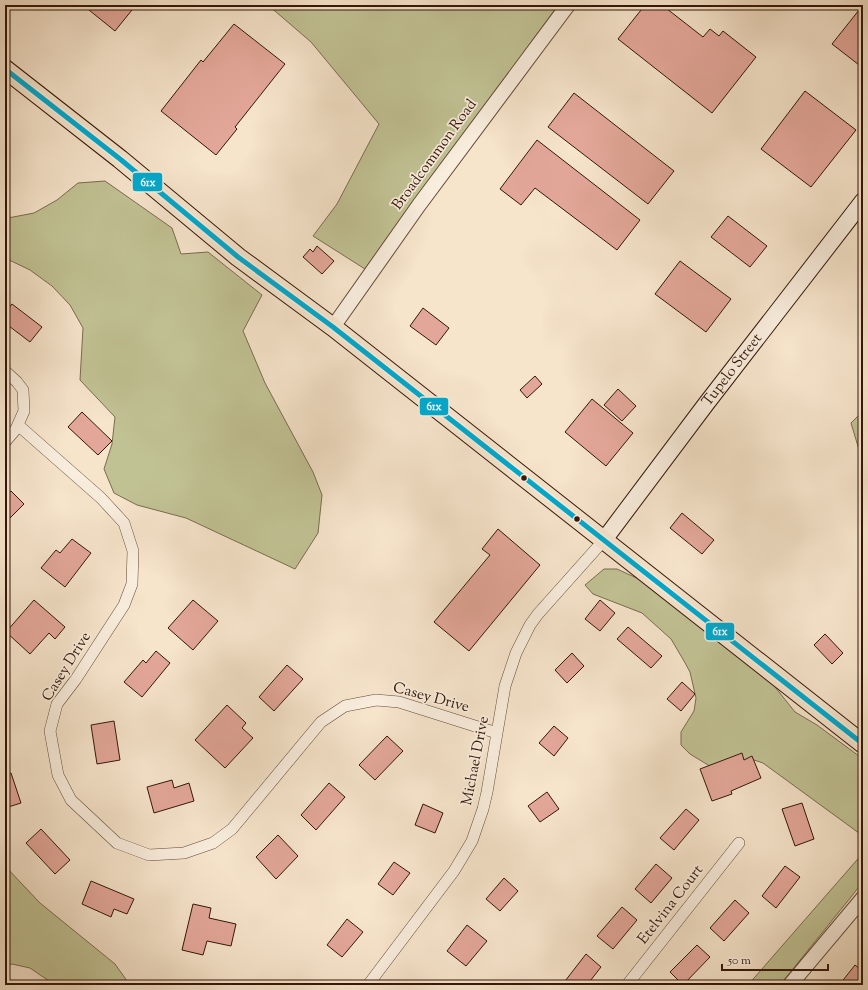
<svg xmlns="http://www.w3.org/2000/svg" width="868" height="990" font-family="'Sorts Mill Goudy',serif">
<style>
.green{fill:#c1c294;stroke:#7a6c4e}
.building{fill:#e3a799;stroke:#341608}
.lines{fill:none;stroke-linecap:round;stroke-linejoin:round}
.minor-casing{stroke:#644a39;stroke-width:12}
.tertiary-casing{stroke:#644a39;stroke-width:16}
.secondary-casing{stroke:#341608;stroke-width:18}
.primary-casing{stroke:#341608;stroke-width:20}
.minor{stroke:#f9eddd;stroke-width:11}
.tertiary{stroke:#f9eddd;stroke-width:14}
.secondary{stroke:#f9eddd;stroke-width:16}
.primary{stroke:#f6e4cb;stroke-width:18}
.bus-1-casing{stroke:#f9eddd;stroke-width:8}
.bus-1{stroke:#00a9ce;stroke-width:5}
.bus-dot{fill:#341608;stroke:#f9eddd;stroke-width:1.5}
.labels{text-anchor:middle;dominant-baseline:central;stroke-width:3.5;stroke-linejoin:round;paint-order:stroke}
.street-label{font-size:15px;fill:#341608;stroke:#f9eddd}
.line-badge{stroke:#f9eddd;stroke-width:1.5}
.badge-label{font-size:11px;text-anchor:middle;font-weight:bold;fill:#fff}
</style>
<rect width="100%" height="100%" fill="#f6e4cb"/>
<filter id="stains"><feTurbulence type="fractalNoise" baseFrequency=".005" numOctaves="4"/><feColorMatrix values="0 0 0 0 .2 0 0 0 0 .09 0 0 0 0 .02 0 0 0 .5 -.17"/></filter>
<radialGradient id="worn" r=".72"><stop offset=".6" stop-color="#630" stop-opacity="0"/><stop offset="1" stop-color="#630" stop-opacity=".3"/></radialGradient>
<path class="green" d="M268 5H552L556 8 365 269 313 236 337 204 379 124 311 42Z
M105 181 172 228 181 254 208 252 262 295 243 331 265 383 313 472 322 495 318 533 295 569 186 518 137 505 114 493 104 469 112 444 115 417 80 380 83 328 70 305 52 286 30 270 5 258V216L8 218 34 213 57 200 78 183Z
M863 411V463L851 423Z
M604 569H617L641 580 763 672 795 712 817 725 863 759V836L763 763 751 759 713 768 690 754 681 745V732L694 711 696 698 690 672 684 661 671 639 642 613 593 594 585 585Z
M863 853V882L780 985H748Z
M5 866 40 903 115 964 130 985H55L30 968 12 964 5 966Z"/>
<path class="building" d="M93 5H136L115 31 89 10Z
M645 5H662L703 37 710 29 719 36 723 31 756 57 712 113 618 39Z
M863 5V68L832 44Z
M234 24 285 64 235 127 237 129 216 155 161 111 201 60 203 62Z
M805 91 856 130 811 187 761 149Z
M574 93 674 171 648 204 548 127Z
M537 140 640 220 617 250 535 188 521 205 500 189Z
M728 216 767 246 750 267 711 237Z
M317 246 334 261 322 274 303 257 310 249 313 252Z
M680 261 731 299 706 332 655 294Z
M12 304 42 327 30 342 5 323V312Z
M423 308 449 328 436 345 410 326Z
M535 376 542 384 527 398 520 390Z
M618 389 636 406 622 421 604 405Z
M592 399 633 433 606 466 565 432Z
M82 412 112 441 98 455 68 427Z
M11 491 24 504 5 523V496Z
M682 513 714 540 702 554 670 528Z
M498 529 540 565 469 651 434 622 490 555 482 549Z
M72 539 91 553 65 587 41 568 56 550 60 553Z
M34 600 65 627 55 639 49 633 30 654 6 632Z
M193 600 218 621 193 650 168 628Z
M600 600 615 613 600 631 585 619Z
M628 627 662 656 651 668 617 639Z
M825 634 843 653 832 664 814 645Z
M156 651 170 663 142 697 124 682 143 660 146 663Z
M572 653 584 666 567 683 555 670Z
M287 665 303 679 274 711 259 697Z
M682 682 695 694 681 711 667 699Z
M5 695 9 696 5 709Z
M227 705 246 723 242 728 253 738 225 768 195 740Z
M114 721 120 760 97 764 91 725Z
M554 726 568 738 554 756 539 743Z
M387 736 403 751 375 780 359 765Z
M742 753 744 760 752 756 761 778 731 791 732 794 712 801 700 769Z
M11 773 21 803 5 808V775Z
M172 780 174 788 189 783 194 801 154 813 147 787Z
M329 783 345 797 316 830 301 815Z
M547 792 559 809 540 822 528 806Z
M802 803 814 839 795 846 782 809Z
M423 804 443 813 435 833 415 825Z
M686 809 699 820 674 850 660 838Z
M41 829 70 860 55 874 26 843Z
M278 835 298 856 276 879 256 857Z
M394 862 410 873 393 895 378 884Z
M656 864 672 878 651 903 635 889Z
M785 866 800 877 776 908 762 896Z
M504 878 518 891 500 911 486 899Z
M91 881 134 899 127 914 114 909 111 917 82 904Z
M735 900 749 913 724 941 710 928Z
M193 904 211 908 209 918 236 924 231 946 207 941 203 955 182 950Z
M622 907 637 920 613 949 597 936Z
M347 919 363 932 342 957 327 945Z
M467 925 487 941 466 966 447 951Z
M697 945 710 957 683 985 670 972Z
M586 954 601 967 587 985H562Z
M855 965 860 969 863 966V985H841L840 984Z"/>
<g class="lines">
<g class="minor-casing">
<path id="minor" d="M5 371 17 382 23 390 24 411 16 429 5 442
M18 425 101 498 124 523 133 551 132 584 124 605 76 679 57 704 50 731 58 775 71 800 117 843 149 855 184 853 213 843 232 829 321 722 345 706 376 700 399 702 497 733
M368 985 454 871 472 841 483 809 487 792 505 686 516 653 530 625 538 614 604 540
M627 985 739 843"/>
</g>
<g class="tertiary-casing">
<path id="tertiary" d="M333 327 419 205 568 5
M790 985 863 898"/>
</g>
<g class="secondary-casing">
<g id="secondary">
<path id="s1" d="M604 540 706 404 863 201"/>
</g>
</g>
<g class="primary-casing">
<path id="primary" d="M5 69 120 159 238 257 333 327 863 744"/>
</g>
<use href="#minor" class="minor"/>
<use href="#tertiary" class="tertiary"/>
<use href="#secondary" class="secondary"/>
<use href="#primary" class="primary"/>
<g class="bus-1-casing">
<path id="bus-1" d="M5 69 120 159 238 257 333 327 863 744"/>
</g>
<use href="#bus-1" class="bus-1"/>
</g>
<g class="bus-dot">
<circle cx="524" cy="478" r="3.5"/>
<circle cx="577" cy="519" r="3.5"/>
</g>
<g class="labels">
<g class="street-label">
<text transform="translate(435 155) rotate(-54)">Broadcommon Road</text>
<text stroke="none"><textPath href="#s1" startOffset="213">Tupelo Street</textPath></text>
<text transform="translate(67 667) rotate(-58)">Casey Drive</text>
<text transform="translate(431 698) rotate(15)">Casey Drive</text>
<text transform="translate(476 761) rotate(-79)">Michael Drive</text>
<text transform="translate(671 905) rotate(-52)">Etelvina Court</text>
</g>
</g>
<g class="line-badge">
<rect x="132" y="172" width="31" height="20" rx="4" fill="#00a9ce"/>
<rect x="419" y="397" width="30" height="19" rx="4" fill="#00a9ce"/>
<rect x="705" y="622" width="30" height="19" rx="4" fill="#00a9ce"/>
</g>
<g class="badge-label">
<text x="148" y="186">61x</text>
<text x="434" y="410">61x</text>
<text x="720" y="635">61x</text>
</g>
<rect width="868" height="990" fill="none" stroke="#f6e4cb" stroke-width="20"/>
<rect x="6" y="6" width="856" height="978" fill="none" stroke="#341608" stroke-width="2"/>
<rect x="10" y="10" width="848" height="970" fill="none" stroke="#341608"/>
<path d="M722 964v6h106v-6" fill="none" stroke="#341608" stroke-width="2"/>
<text x="728" y="964" font-size="12" fill="#341608" stroke="#f9eddd" stroke-width="3" paint-order="stroke">50 m</text>
<rect width="100%" height="100%" filter="url(#stains)"/>
<rect width="100%" height="100%" fill="url(#worn)"/>
</svg>
